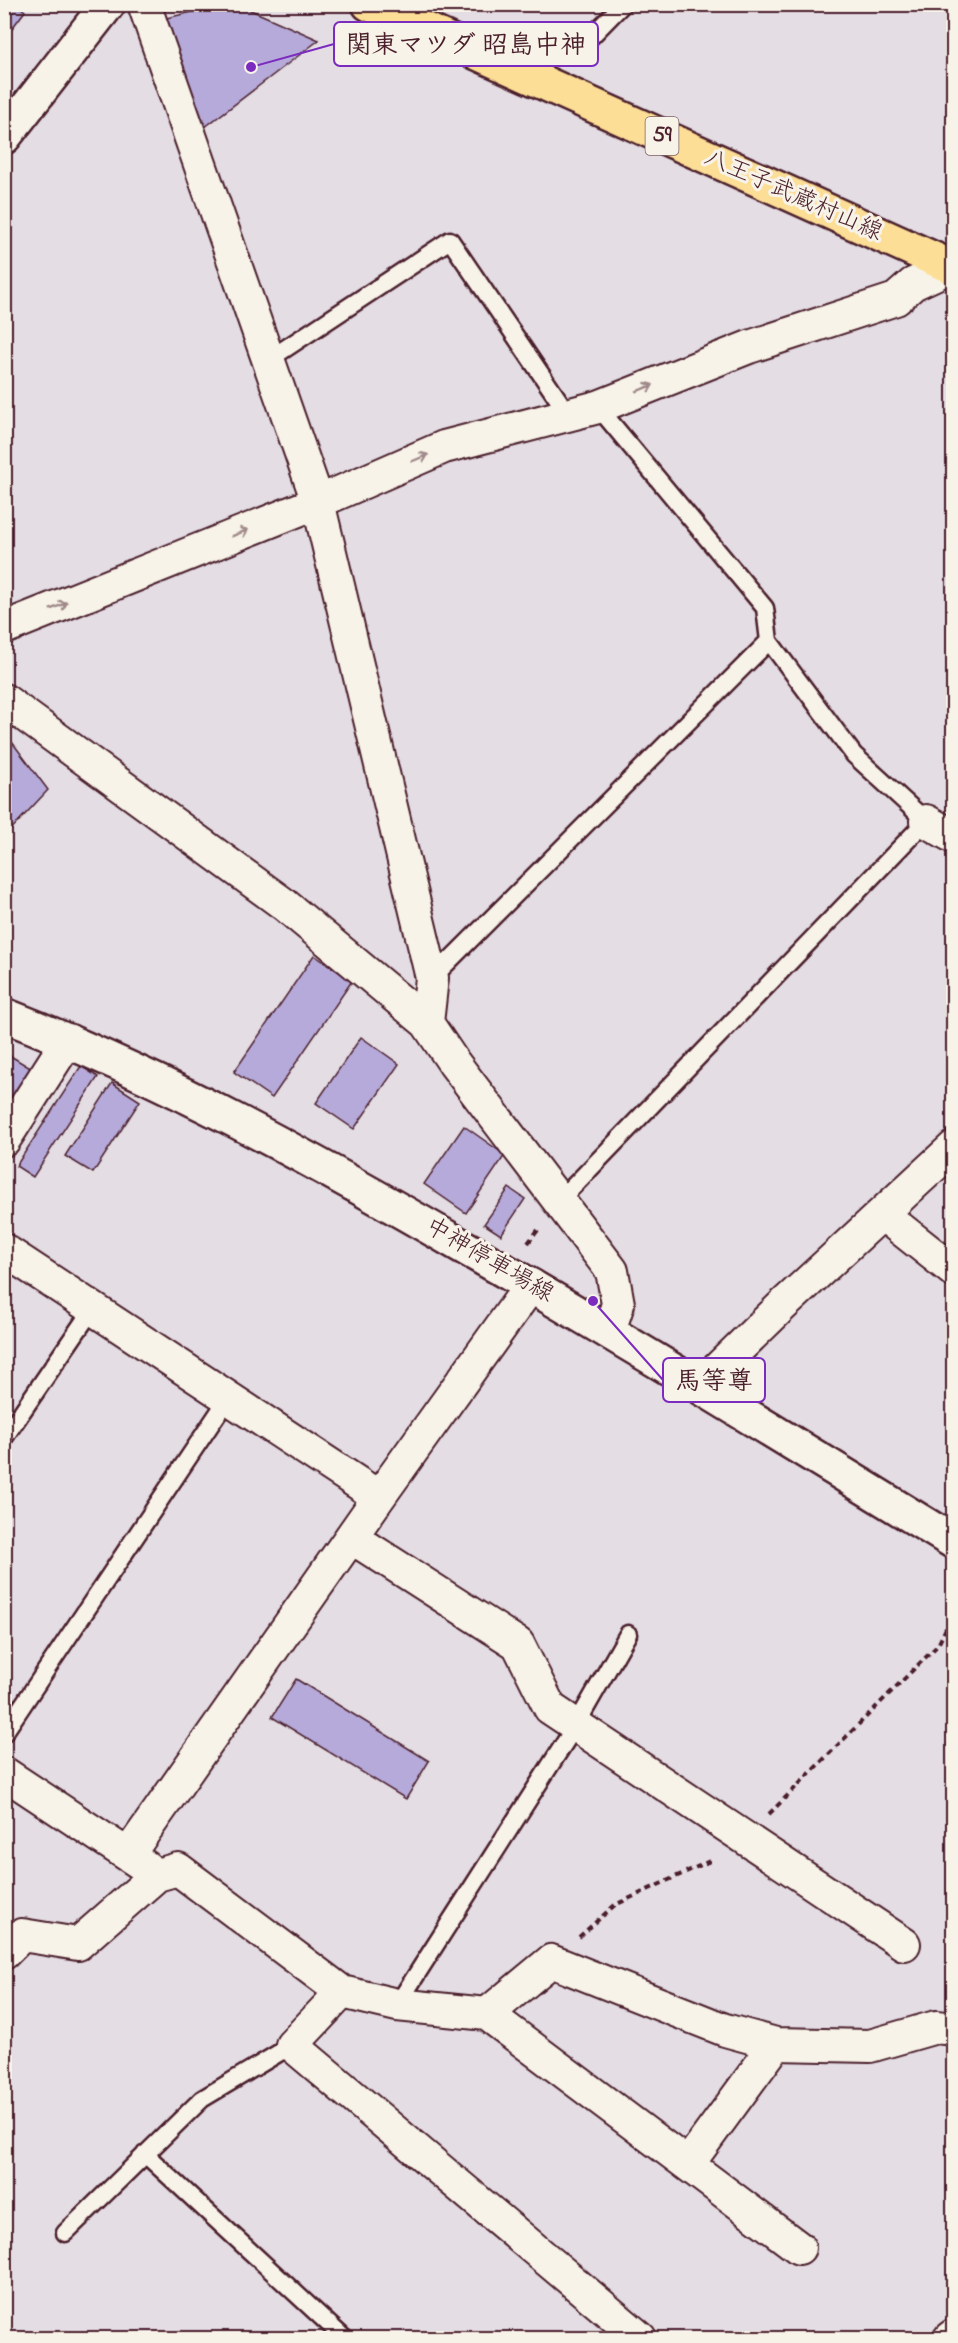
<svg xmlns="http://www.w3.org/2000/svg" width="958" height="2343" font-family="'Indie Flower','Klee One',sans-serif">
<style>
.building{fill:#b6aada;stroke:#4a1f2b;stroke-width:1.5}
.lines{fill:none;stroke-linecap:round;stroke-linejoin:round}
.lane-casing{stroke:#4a1f2b;stroke-width:21}
.street-casing{stroke:#4a1f2b;stroke-width:36}
.secondary-casing{stroke:#4a1f2b;stroke-width:38}
.primary-casing{stroke:#4a1f2b;stroke-width:38}
.path{stroke:#4a1f2b;stroke-width:4;stroke-dasharray:6 4.5;stroke-linecap:butt}
.lane{stroke:#f7f3e8;stroke-width:16}
.street{stroke:#f7f3e8;stroke-width:32}
.secondary{stroke:#f7f3e8;stroke-width:33}
.primary{stroke:#fcde96;stroke-width:33}
.oneway{stroke:#a0898a}
.labels{text-anchor:middle;dominant-baseline:central;stroke-width:6;stroke-linejoin:round;paint-order:stroke}
.shield{fill:#f7f3e8;stroke:#7e5f64;stroke-width:1.5}
.shield-label{font-size:22px;font-weight:bold;fill:#4a1f2b}
.street-label{font-size:24px;fill:#4a1f2b;stroke:#f7f3e8}
.leader{fill:none;stroke:#7b2cbf;stroke-width:2}
.callout-dot{fill:#7b2cbf;stroke:#f7f3e8;stroke-width:2}
.callout{fill:#f7f3e8;stroke:#7b2cbf;stroke-width:2}
.callout-label{font-size:26px;text-anchor:middle;font-weight:bold;fill:#4a1f2b}
</style>
<rect width="100%" height="100%" fill="#e4dde4"/>
<filter id="ink" filterUnits="userSpaceOnUse"><feTurbulence type="fractalNoise" baseFrequency=".0167" numOctaves="2"/><feDisplacementMap in="SourceGraphic" scale="12" xChannelSelector="R" yChannelSelector="G"/><feConvolveMatrix kernelMatrix="1 2 1 2 8 2 1 2 1" color-interpolation-filters="sRGB"/></filter>
<g filter="url(#ink)">
<path class="building" d="M4 4H20L19 6 25 11 4 39Z
M227 4H237L319 40 201 130 162 19Z
M9 738 48 790 4 837V741Z
M314 955 352 981 272 1098 234 1072Z
M361 1037 399 1064 354 1129 316 1103Z
M9 1055 32 1069 4 1111V1062Z
M81 1066 98 1077 33 1177 16 1166Z
M112 1083 140 1101 93 1173 65 1156Z
M464 1126 505 1155 466 1213 424 1184Z
M509 1188 525 1199 501 1235 484 1224Z
M296 1679 429 1761 406 1799 272 1717Z"/>
<g class="lines">
<g class="lane-casing">
<path id="lane" d="M574 54 623 4
M268 360 450 240 568 414
M432 978 769 641
M560 1200 926 821 854 755 769 641 765 608 598 407
M4 1438 93 1308
M4 1733 229 1397
M397 2005 576 1725 628 1634
M145 2154 344 2338
M65 2233 202 2099 292 2045"/>
</g>
<g class="street-casing">
<path id="street" d="M144 4 318 502 432 978 427 1023
M4 628 318 502 444 447 598 407 749 347 896 299 913 284 954 265
M4 700 285 905 427 1023 454 1063 612 1271 618 1304 609 1331
M926 821 954 837
M4 1140 68 1040
M882 1214 954 1271
M4 1250 379 1497
M700 1386 781 1307 954 1147
M351 1537 518 1644 550 1708 904 1944
M4 1773 146 1867
M128 1855 379 1497 531 1285
M4 1953 22 1935 78 1944 157 1875 178 1869 342 1992 397 2005 487 2014 551 1961 725 2030 776 2044 870 2046 936 2027 954 2029
M342 1992 292 2045 640 2338
M487 2014 799 2248
M688 2164 776 2044
M950 2338 954 2335"/>
</g>
<g class="secondary-casing">
<path id="secondary" d="M4 137 108 4
M4 1015C166 1078 317 1162 467 1249 631 1343 792 1443 954 1542"/>
</g>
<g class="primary-casing">
<path id="primary" d="M369 4 954 268"/>
</g>
<path class="path" d="M528 1243 538 1230
M769 1814 938 1645 954 1611
M579 1937 615 1905 714 1859"/>
<use href="#lane" class="lane"/>
<use href="#street" class="street"/>
<use href="#secondary" class="secondary"/>
<use href="#primary" class="primary"/>
</g>
<defs><path id="oneway-shaft" d="M-6 0H5M1.5-3L5.5 0L1.5 3" fill="none" stroke-width="1.6" stroke-linecap="round" stroke-linejoin="round" transform="scale(1.5)"/></defs>
<g class="oneway">
<use href="#oneway-shaft" transform="translate(645 388) rotate(-22)"/>
<use href="#oneway-shaft" transform="translate(420 458) rotate(-23)"/>
<use href="#oneway-shaft" transform="translate(240 533) rotate(-22)"/>
<use href="#oneway-shaft" transform="translate(59 606) rotate(-22)"/>
</g>
</g>
<g class="labels">
<rect class="shield" x="645.5" y="117" width="33" height="38" rx="4.5"/>
<g class="shield-label">
<text x="662" y="136">59</text>
</g>
<g class="street-label">
<text transform="translate(793 196) rotate(24)">八王子武蔵村山線</text>
<text transform="translate(489 1261) rotate(30)">中神停車場線</text>
</g>
</g>
<path class="leader" d="M251 67L334 44M593 1301L663 1380"/>
<g class="callout-dot">
<circle cx="251" cy="67" r="6"/>
<circle cx="593" cy="1301" r="6"/>
</g>
<g class="callout">
<rect x="334" y="22" width="264" height="44" rx="6"/>
<rect x="663" y="1358" width="102" height="44" rx="6"/>
</g>
<g class="callout-label">
<text x="466" y="53">関東マツダ 昭島中神</text>
<text x="714" y="1389">馬等尊</text>
</g>
<rect width="958" height="2343" fill="none" stroke="#f7f3e8" stroke-width="24"/>
<rect x="12" y="12" width="934" height="2319" fill="none" stroke="#4a1f2b" stroke-width="2" filter="url(#ink)"/>
</svg>
